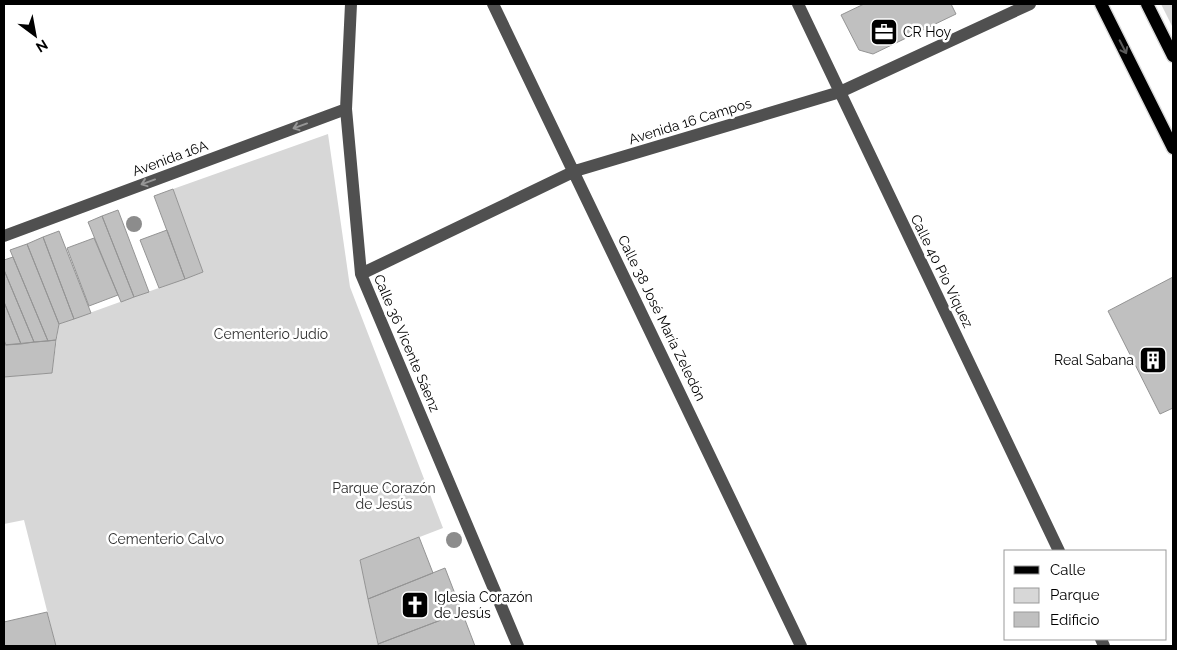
<svg xmlns="http://www.w3.org/2000/svg" width="1177" height="650" font-family="Raleway,sans-serif">
<style>
.green{fill:#d7d7d7}
.building{fill:#c0c0c0;stroke:#949494}
.lines{fill:none;stroke-linecap:round;stroke-linejoin:round}
.major-casing{stroke:#dbdbdb;stroke-width:15}
.minor{stroke:#505050;stroke-width:12}
.major{stroke:#000;stroke-width:12}
.tree{fill:#8c8c8c}
.oneway{stroke:#595959}
.oneway2{stroke:#969696}
.labels{text-anchor:middle;dominant-baseline:central;stroke-width:5;stroke-linejoin:round;paint-order:stroke}
.poi-label{font-size:14px;fill:#000;stroke:#fff;text-anchor:start}
.street-label{font-size:14px;fill:#000;stroke:#fff}
.park-label{font-size:14px;fill:#2e2e2e;stroke:#fff}
</style>
<rect width="100%" height="100%" fill="#fff"/>
<path class="green" d="M1161 4H1173V28Z
M328 134 350 287 443 528 360 560 378 646H56L24 520 4 524V377L52 373 59 324 203 272 173 189Z"/>
<path class="building" d="M864 4H951L956 14 873 54 859 50 841 15Z
M173 189 203 272 185 279 154 196Z
M118 210 149 292 134 297 102 216Z
M102 216 134 297 121 302 88 222Z
M167 230 185 279 159 288 140 240Z
M59 231 91 313 74 319 43 237Z
M43 237 74 319 59 324 27 244Z
M94 238 118 295 89 306 67 248Z
M27 244 59 324 56 340 48 341 10 250Z
M13 257 48 341 34 342 4 270V260Z
M4 270 34 342 21 344 4 302Z
M1173 277V408L1160 414 1108 311Z
M4 302 21 344 6 345 4 340Z
M56 340 52 373 4 377V345Z
M419 537 433 573 368 599 360 560Z
M445 568 462 612 378 644 368 599Z
M47 612 56 646H4V622Z
M462 612 475 646H378V644Z"/>
<g class="lines">
<g class="major-casing">
<path id="major" d="M1101 4 1173 148
M1147 4 1173 56"/>
</g>
<path class="minor" d="M351 4 346 109 361 274 518 646
M493 4 801 646
M798 4 1059 551
M4 236 346 109
M361 274 575 171 840 92 1030 4
M1101 639 1104 646"/>
<use href="#major" class="major"/>
</g>
<g class="tree">
<circle cx="134" cy="224" r="8"/>
<circle cx="454" cy="540" r="8"/>
</g>
<defs><path id="oneway-shaft" d="M-6 0H5M1.5-3L5.5 0L1.5 3" fill="none" stroke-width="1.6" stroke-linecap="round" stroke-linejoin="round" transform="scale(1.25)"/></defs>
<use class="oneway" href="#oneway-shaft" transform="translate(1123 47) rotate(63)"/>
<g class="oneway2">
<use href="#oneway-shaft" transform="translate(300 126) rotate(160)"/>
<use href="#oneway-shaft" transform="translate(148 182) rotate(160)"/>
</g>
<defs>
<g id="office-square" transform="scale(1.4375)"><rect x="-9" y="-9" width="18" height="18" rx="4" fill="#000" stroke="#fff"/><path d="M-6-3h4V-5.5h4V-3h4V5H-6ZM-1-4.5V-3h2v-1.5ZM-6 0V1H6V0Z" fill="#fff"/></g>
<g id="building-square" transform="scale(1.4375)"><rect x="-9" y="-9" width="18" height="18" rx="4" fill="#000" stroke="#fff"/><path d="M-4-6H4V6H1V3H-1V6H-4ZM-2.5-4.3h1.7v1.8h-1.7ZM.8-4.3h1.7v1.8H.8ZM-2.5-1h1.7V.8h-1.7ZM.8-1h1.7V.8H.8Z" fill="#fff"/></g>
<g id="church-square" transform="scale(1.4375)"><rect x="-9" y="-9" width="18" height="18" rx="4" fill="#000" stroke="#fff"/><path d="M-1.2-6h2.4v3.5h3.3v2.4h-3.3V6h-2.4V-.1h-3.3v-2.4h3.3Z" fill="#fff"/></g>
</defs>
<g fill-rule="evenodd">
<use href="#office-square" x="884" y="32"/>
<use href="#building-square" x="1153" y="360"/>
<use href="#church-square" x="415" y="605"/>
</g>
<g class="labels">
<g class="poi-label">
<text x="903" y="32">CR Hoy</text>
<text x="1134" y="360" text-anchor="end">Real Sabana</text>
<text x="434" y="597">Iglesia Corazón<tspan x="434" dy="16">de Jesús</tspan></text>
</g>
<g class="street-label">
<text transform="translate(690 121) rotate(-17)">Avenida 16 Campos</text>
<text transform="translate(170 158) rotate(-20)">Avenida 16A</text>
<text transform="translate(942 271) rotate(64)">Calle 40 Pío Víquez</text>
<text transform="translate(662 318) rotate(64)">Calle 38 José María Zeledón</text>
<text transform="translate(407 343) rotate(67)">Calle 36 Vicente Sáenz</text>
</g>
<g class="park-label">
<text x="271" y="334">Cementerio Judío</text>
<text x="384" y="488">Parque Corazón<tspan x="384" dy="16">de Jesús</tspan></text>
<text x="166" y="539">Cementerio Calvo</text>
</g>
</g>
<rect width="1177" height="650" fill="none" stroke="#000000" stroke-width="10"/>
<rect x="1004" y="550" width="162" height="90" fill="#ffffff" stroke="#999999"/>
<rect x="1014" y="566" width="25" height="8" fill="#000000" stroke="#999999"/>
<text x="1050" y="575" font-size="15" fill="#000000">Calle</text>
<rect x="1014" y="588" width="25" height="15" fill="#d7d7d7" stroke="#999999"/>
<text x="1050" y="600" font-size="15" fill="#000000">Parque</text>
<rect x="1014" y="612" width="25" height="15" fill="#c0c0c0" stroke="#999999"/>
<text x="1050" y="625" font-size="15" fill="#000000">Edificio</text>
<g transform="translate(35 35) rotate(148)" stroke="#ffffff" stroke-width="4" paint-order="stroke">
<path d="M0-4L9 19L0 12L-9 19Z" fill="#000000"/>
<text y="-8" font-size="14" font-weight="bold" text-anchor="middle" fill="#000000">N</text>
</g>
</svg>
